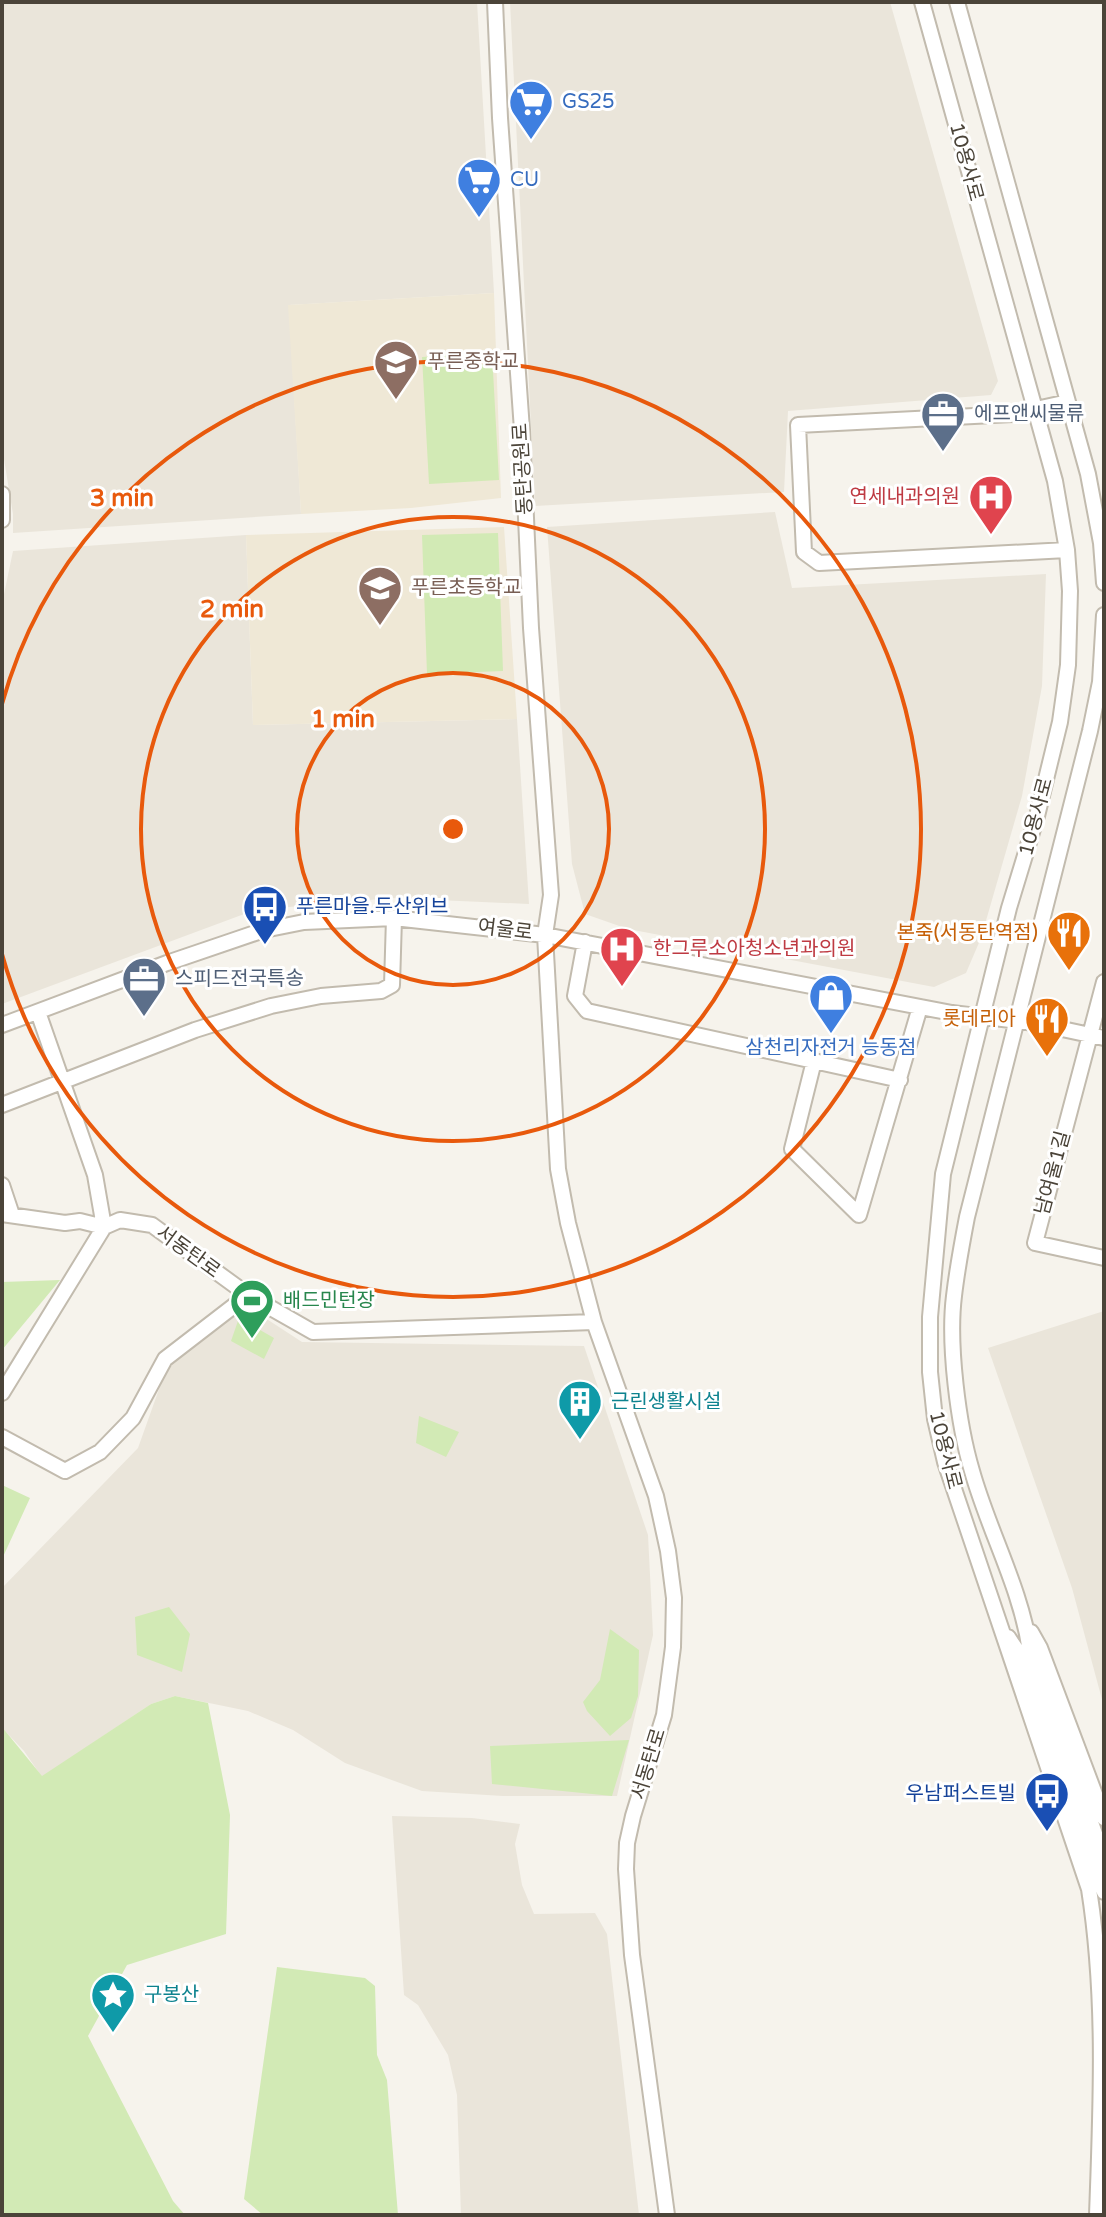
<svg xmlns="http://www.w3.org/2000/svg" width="1106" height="2217" font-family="'Varela Round','Noto Sans KR',sans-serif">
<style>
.residential{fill:#eae5da}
.education{fill:#efe8d6}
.green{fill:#d2eab5}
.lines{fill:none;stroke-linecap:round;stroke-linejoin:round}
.minor-casing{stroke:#c2bbae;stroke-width:18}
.minor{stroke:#fff;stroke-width:14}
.ring{fill:none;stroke:#e8590c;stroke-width:4}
.labels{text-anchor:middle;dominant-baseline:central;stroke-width:6;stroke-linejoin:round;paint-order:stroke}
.shop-label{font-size:20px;fill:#366cbe;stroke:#fff;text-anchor:start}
.street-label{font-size:20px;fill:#4b4439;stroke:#fff}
.education-label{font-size:20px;fill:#785e54;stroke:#fff;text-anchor:start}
.service-label{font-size:20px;fill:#4e5e75;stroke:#fff;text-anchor:start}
.health-label{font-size:20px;fill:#be3a42;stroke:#fff;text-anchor:end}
.transit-label{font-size:20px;fill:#164399;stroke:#fff;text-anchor:start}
.food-label{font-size:20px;fill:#c56008;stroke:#fff;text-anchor:end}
.leisure-label{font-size:20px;fill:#27864d;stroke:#fff;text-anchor:start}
.culture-label{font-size:20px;fill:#0d838f;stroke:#fff;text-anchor:start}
.centre{fill:#e8590c;stroke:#fff;stroke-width:4}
.ring-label{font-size:24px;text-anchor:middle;font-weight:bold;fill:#e8590c;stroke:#fff;stroke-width:6;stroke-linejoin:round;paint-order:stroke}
</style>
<rect width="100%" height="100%" fill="#f6f3ec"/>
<path class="residential" d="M2 2H477L494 293 289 305 301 514 13 533V514L2 447Z
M510 2H890L998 381 991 395 788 411 784 492 535 506Z
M775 512 792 588 1046 574 1042 686 1022 796 981 938 966 973 934 987 628 929 585 914 572 864 547 527Z
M246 535 253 725 517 719 529 904 392 898 255 910 2 1004V604L13 551Z
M242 1310H253L302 1342 584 1346 648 1535 653 1635 617 1796H503L422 1791 345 1763 293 1730 248 1711 175 1696 151 1704 42 1777 24 1751 5 1731 2 1727V1588L138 1448 168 1364Z
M1104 1311V1707L1072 1588 988 1348Z
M392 1816 472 1818 520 1824 515 1844 522 1885 534 1914 595 1913 607 1934 639 2215H461L457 2095 448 2055 418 2005 404 1995Z"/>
<path class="education" d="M494 293 501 498 411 508 301 514 288 305Z
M504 527 517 719 253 725 246 535Z"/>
<path class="green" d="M492 353 499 480 429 484 422 357Z
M498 533 503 671 427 674 422 535Z
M60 1280 2 1350V1282Z
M239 1318 274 1338 264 1359 231 1341Z
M419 1416 459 1432 446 1457 416 1443Z
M2 1485 30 1498 2 1559Z
M169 1607 190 1634 182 1672 137 1655 135 1617Z
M610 1629 639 1650 638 1696 631 1718 610 1736 587 1711 583 1702 600 1680Z
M175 1696 208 1703 230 1815 226 1934 127 1965 88 2036 173 2201 185 2215H2V1727L42 1776 151 1704Z
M629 1740 612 1796 492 1784 490 1746Z
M277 1967 365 1978 375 1986 377 2055 387 2080 398 2215H263L244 2199Z"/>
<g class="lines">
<g class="minor-casing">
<path id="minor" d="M495 2 500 118 522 430 531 628 551 895 545 935 558 1169 568 1223 594 1322 656 1496 668 1551 674 1598 673 1647 664 1715 633 1816 627 1843 626 1869 632 1955 667 2215
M922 2 1055 481 1067 550 1070 591 1068 665 1060 722 1037 816 1009 908 943 1174 930 1317V1372L935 1419 945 1462 1089 1889C1106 1997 1101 2105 1097 2215
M957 2 1088 474 1101 543 1104 583
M2 494V520
M1067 550 819 563 804 552 798 425 1013 414 1068 402
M1104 615 1100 682 1090 731 967 1217C962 1243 957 1270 954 1296 948 1344 958 1424 972 1471 989 1532 1021 1588 1030 1651L1104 1859
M585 942 575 996 587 1011 900 1080
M1104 982 1035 1243 1104 1258
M2 1025 167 963 264 930 304 922 394 918 545 935 952 1013 1034 1023 1104 1038
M814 1061 792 1149 859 1215 920 1007
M2 1105 195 1030 271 1006 321 996 381 991 392 985 394 918
M2 1185 12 1215
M2 1214 65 1223 80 1221 104 1227 95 1175 38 1012
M2 1393 104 1227 120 1220 152 1225 248 1295 313 1332 594 1322
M2 1437 65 1471 100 1452 133 1418 165 1359 248 1295
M1031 1632 1040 1648 1104 1818
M1008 1637 1020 1655 1104 1892"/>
</g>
<use href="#minor" class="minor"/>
</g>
<g class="ring">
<circle cx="453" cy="829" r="156"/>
<circle cx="453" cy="829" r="312"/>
<path d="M2 704A468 468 0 1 1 2 954"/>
</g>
<defs>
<g id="supermarket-pin" transform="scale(2.3)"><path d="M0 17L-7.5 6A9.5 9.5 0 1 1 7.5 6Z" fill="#3f7fe0" stroke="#fff"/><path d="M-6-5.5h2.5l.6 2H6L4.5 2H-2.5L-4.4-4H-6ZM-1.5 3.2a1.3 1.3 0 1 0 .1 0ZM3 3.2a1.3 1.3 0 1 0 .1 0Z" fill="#fff"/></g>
<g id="school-pin" transform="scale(2.3)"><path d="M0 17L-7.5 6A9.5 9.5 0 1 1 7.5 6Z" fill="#8d6e63" stroke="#fff"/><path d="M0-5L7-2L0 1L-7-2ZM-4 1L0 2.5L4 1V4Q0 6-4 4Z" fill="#fff"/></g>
<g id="office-pin" transform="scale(2.3)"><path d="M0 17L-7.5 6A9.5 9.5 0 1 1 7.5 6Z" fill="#5c6f8a" stroke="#fff"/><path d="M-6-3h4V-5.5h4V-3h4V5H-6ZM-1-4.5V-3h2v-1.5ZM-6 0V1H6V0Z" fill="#fff"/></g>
<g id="hospital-pin" transform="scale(2.3)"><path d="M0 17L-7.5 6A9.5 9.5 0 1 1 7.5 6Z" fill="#e0444e" stroke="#fff"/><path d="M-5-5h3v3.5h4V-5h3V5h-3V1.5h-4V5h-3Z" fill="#fff"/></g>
<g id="bus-pin" transform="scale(2.3)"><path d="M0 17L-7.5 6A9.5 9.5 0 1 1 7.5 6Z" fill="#1a4fb4" stroke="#fff"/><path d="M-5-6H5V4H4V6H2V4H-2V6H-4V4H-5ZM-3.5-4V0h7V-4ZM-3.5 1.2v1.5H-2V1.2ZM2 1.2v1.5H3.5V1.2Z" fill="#fff"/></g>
<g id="restaurant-pin" transform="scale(2.3)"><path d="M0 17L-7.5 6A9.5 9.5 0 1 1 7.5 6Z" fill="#e8710a" stroke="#fff"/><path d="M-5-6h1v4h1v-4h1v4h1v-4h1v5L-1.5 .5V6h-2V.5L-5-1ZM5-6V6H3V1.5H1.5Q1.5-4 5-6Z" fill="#fff"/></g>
<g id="shop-pin" transform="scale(2.3)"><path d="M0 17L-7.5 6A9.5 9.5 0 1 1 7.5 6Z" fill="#3f7fe0" stroke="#fff"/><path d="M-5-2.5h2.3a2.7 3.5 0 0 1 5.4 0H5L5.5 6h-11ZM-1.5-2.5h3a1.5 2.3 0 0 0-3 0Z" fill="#fff"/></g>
<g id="stadium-pin" transform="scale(2.3)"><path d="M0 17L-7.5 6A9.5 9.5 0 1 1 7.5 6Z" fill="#2e9e5b" stroke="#fff"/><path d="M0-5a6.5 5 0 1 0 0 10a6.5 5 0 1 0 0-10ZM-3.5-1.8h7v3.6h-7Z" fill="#fff"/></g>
<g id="building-pin" transform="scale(2.3)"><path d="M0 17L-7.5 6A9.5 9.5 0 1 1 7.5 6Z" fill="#0f9aa8" stroke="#fff"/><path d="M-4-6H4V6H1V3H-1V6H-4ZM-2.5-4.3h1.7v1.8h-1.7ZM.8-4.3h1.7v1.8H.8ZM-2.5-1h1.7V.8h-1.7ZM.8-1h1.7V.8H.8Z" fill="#fff"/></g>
<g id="sight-pin" transform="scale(2.3)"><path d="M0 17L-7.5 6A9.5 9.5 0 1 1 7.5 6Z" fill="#0f9aa8" stroke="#fff"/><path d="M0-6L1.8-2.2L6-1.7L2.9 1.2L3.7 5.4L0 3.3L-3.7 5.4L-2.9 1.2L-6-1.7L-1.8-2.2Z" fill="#fff"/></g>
</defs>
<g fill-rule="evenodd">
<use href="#supermarket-pin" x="531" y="102"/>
<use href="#supermarket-pin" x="479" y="180"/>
<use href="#school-pin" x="396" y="362"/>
<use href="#office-pin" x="943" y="414"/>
<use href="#hospital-pin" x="991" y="497"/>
<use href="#school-pin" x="380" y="588"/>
<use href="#bus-pin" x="265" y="907"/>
<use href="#restaurant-pin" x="1069" y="933"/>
<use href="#hospital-pin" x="622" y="949"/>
<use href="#office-pin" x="144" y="979"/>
<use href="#shop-pin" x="831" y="996"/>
<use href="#restaurant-pin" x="1047" y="1019"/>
<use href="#stadium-pin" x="252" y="1301"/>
<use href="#building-pin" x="580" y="1402"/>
<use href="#bus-pin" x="1047" y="1794"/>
<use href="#sight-pin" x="113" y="1995"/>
</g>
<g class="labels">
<g class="shop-label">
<text x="562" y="102">GS25</text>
<text x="510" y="180">CU</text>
<text x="831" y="1048" text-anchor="middle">삼천리자전거 능동점</text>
</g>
<g class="street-label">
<text transform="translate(966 162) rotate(75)">10용사로</text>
<text transform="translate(523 469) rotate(-93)">동탄공원로</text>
<text transform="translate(1036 817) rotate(-75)">10용사로</text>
<text transform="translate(505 930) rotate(7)">여울로</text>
<text transform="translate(1053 1173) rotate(-75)">남여울1길</text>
<text transform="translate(188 1252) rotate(36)">서동탄로</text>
<text transform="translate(945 1450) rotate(76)">10용사로</text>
<text transform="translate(649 1764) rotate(-73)">서동탄로</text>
</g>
<g class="education-label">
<text x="427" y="362">푸른중학교</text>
<text x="411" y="588">푸른초등학교</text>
</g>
<g class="service-label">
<text x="974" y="414">에프앤씨물류</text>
<text x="175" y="979">스피드전국특송</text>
</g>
<g class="health-label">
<text x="960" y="497">연세내과의원</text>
<text x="653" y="949" text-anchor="start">한그루소아청소년과의원</text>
</g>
<g class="transit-label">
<text x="296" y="907">푸른마을.두산위브</text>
<text x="1016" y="1794" text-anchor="end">우남퍼스트빌</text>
</g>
<g class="food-label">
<text x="1038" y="933">본죽(서동탄역점)</text>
<text x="1016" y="1019">롯데리아</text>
</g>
<g class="leisure-label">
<text x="283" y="1301">배드민턴장</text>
</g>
<g class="culture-label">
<text x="611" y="1402">근린생활시설</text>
<text x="144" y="1995">구봉산</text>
</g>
</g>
<circle cx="453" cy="829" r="12" class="centre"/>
<g class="ring-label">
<text x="122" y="506">3 min</text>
<text x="232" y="617">2 min</text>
<text x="343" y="727">1 min</text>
</g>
<rect width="1106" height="2217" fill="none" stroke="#4b4439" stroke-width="8"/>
</svg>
